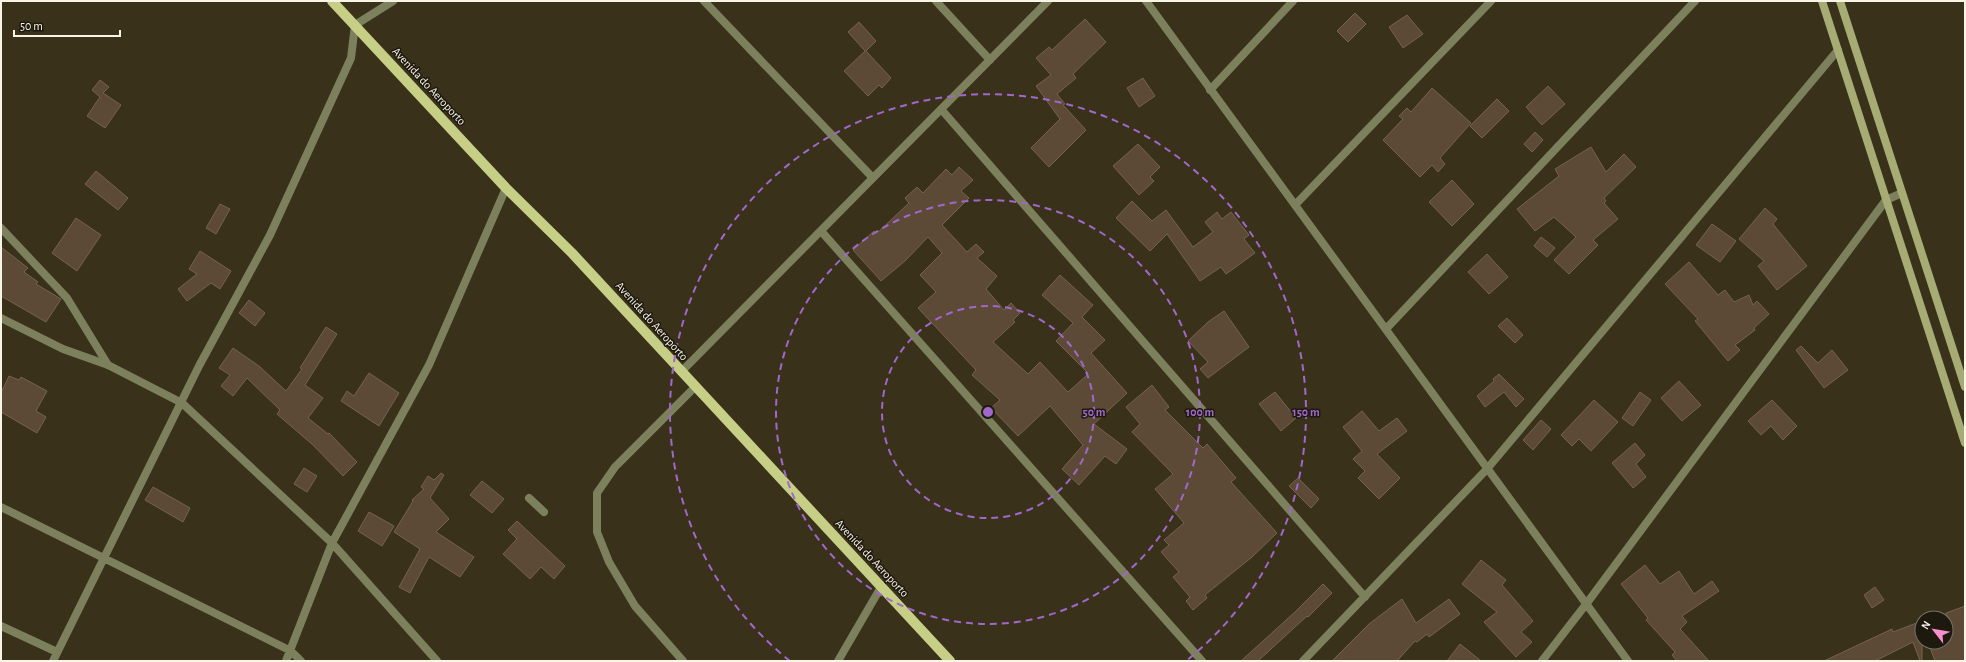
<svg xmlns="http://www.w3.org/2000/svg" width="1966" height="662" font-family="'Alegreya Sans',sans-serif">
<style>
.building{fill:#5c4a37;stroke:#75634f}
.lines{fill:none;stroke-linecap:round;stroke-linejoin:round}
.lane{stroke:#7c805d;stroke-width:8}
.street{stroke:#7c805d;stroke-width:8}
.secondary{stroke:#a6ac74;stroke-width:8}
.primary{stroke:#c7ce85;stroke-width:10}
.ring{fill:none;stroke:#a068cb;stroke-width:2;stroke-dasharray:7 5}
.labels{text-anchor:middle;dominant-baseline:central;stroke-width:3;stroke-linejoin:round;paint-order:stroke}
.street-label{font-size:12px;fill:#f8f4e6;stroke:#1d190f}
.centre{fill:#a068cb;stroke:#1d190f;stroke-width:2}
.ring-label{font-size:12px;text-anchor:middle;font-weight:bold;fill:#a068cb;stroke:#1d190f;stroke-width:3;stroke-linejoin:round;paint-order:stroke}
</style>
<rect width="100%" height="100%" fill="#39311a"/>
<path class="building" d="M1355 13 1366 24 1348 42 1337 31Z
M1407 15 1423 34 1403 48 1389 27Z
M1085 19 1106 42 1073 74 1076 78 1057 94 1065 104 1063 105 1086 130 1049 167 1031 148 1060 119 1036 86 1051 75 1036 58 1049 47 1052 50Z
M859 22 876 41 866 51 891 78 882 88 879 85 868 96 844 71 865 51 848 32Z
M1143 78 1155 96 1139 107 1127 88Z
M100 80 109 87 103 93 121 105 105 128 87 116 100 97 92 90Z
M1548 86 1565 104 1542 125 1526 107Z
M1432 88 1471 123 1440 158 1445 164 1438 172 1432 165 1420 177 1383 140 1403 119 1399 116 1407 108 1411 112Z
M1497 99 1509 111 1482 138 1470 126Z
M1535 132 1543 140 1532 152 1524 144Z
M1138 144 1160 167 1150 177 1154 181 1139 195 1113 166Z
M1591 147 1606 172 1624 154 1636 167 1604 198 1606 201 1604 203 1618 219 1593 240 1598 245 1569 274 1554 260 1576 237 1554 217 1535 231 1517 209 1559 176 1555 169Z
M959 167 973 180 961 191 969 198 942 225 967 252 976 244 984 252 977 258 997 276 986 289 1004 310 1011 303 1020 313 1013 320 1015 322 993 342 1028 374 1040 362 1068 392 1086 376 1088 373 1056 341 1073 323 1042 295 1060 275 1093 305 1082 317 1105 340 1091 353 1127 393 1094 424 1127 449 1116 464 1105 456 1079 485 1062 469 1083 445 1050 406 1018 436 991 408 1000 400 972 375 976 370 918 308 936 292 920 275 942 253 928 237 906 260 881 281 853 250 874 231 876 234 909 203 905 198 917 187 923 193 946 169 952 175Z
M96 171 128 198 118 210 85 184Z
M1452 180 1474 204 1452 226 1429 202Z
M1132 201 1152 221 1166 210 1193 247 1213 232 1205 222 1217 212 1222 219 1231 212 1249 235 1244 239 1255 253 1226 274 1221 267 1200 281 1167 234 1150 251 1116 218Z
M220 204 230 209 216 234 206 228Z
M1765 208 1777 219 1773 224 1807 266 1777 290 1758 266 1764 261 1739 239Z
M76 218 101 235 77 271 52 253Z
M1712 224 1736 241 1720 262 1696 245Z
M1541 237 1555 248 1547 257 1534 246Z
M1 247 28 268 24 272 38 282 36 284 61 299 46 322 1 296Z
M200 251 231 271 220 289 211 283 187 301 178 289 197 274 189 269Z
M1487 254 1508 277 1489 294 1468 272Z
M1689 262 1718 295 1725 290 1734 302 1749 295 1753 305 1757 301 1769 314 1754 328 1755 330 1735 345 1740 350 1728 361 1695 321 1698 319 1665 284Z
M249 300 265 313 255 326 239 313Z
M1224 311 1249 347 1208 378 1200 369 1208 362 1188 341 1208 322Z
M1507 318 1523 335 1515 343 1498 326Z
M326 327 337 334 305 385 323 398 308 418 328 434 329 433 357 462 343 476 313 445 277 414 280 410 247 378 233 396 221 386 230 375 219 368 233 348 259 366 286 391 302 369 300 368Z
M1801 346 1818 363 1832 350 1848 370 1824 388 1796 350Z
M369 373 399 393 379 426 341 401 347 391 354 396Z
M1499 374 1524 399 1516 407 1504 392 1485 407 1477 396 1494 381 1493 379Z
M9 376 19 380 21 377 47 391 36 411 46 417 37 433 1 412V393Z
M1679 381 1701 405 1682 421 1661 398Z
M1152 385 1169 407 1165 410 1203 448 1207 444 1236 478 1231 482 1277 533 1252 557 1205 595 1207 598 1193 610 1186 601 1190 597 1173 577 1179 572 1161 552 1169 545 1164 540 1184 523 1155 489 1173 474 1132 432 1140 424 1126 407Z
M1275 392 1296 418 1281 431 1259 404Z
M1640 392 1651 400 1633 426 1622 418Z
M1594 400 1618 422 1591 451 1579 439 1572 446 1561 435Z
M1772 400 1797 426 1783 440 1771 426 1761 435 1748 421Z
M1362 411 1379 431 1397 418 1407 431 1377 454 1400 478 1379 499 1358 478 1365 471 1353 459 1362 451 1343 427Z
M1541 420 1551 429 1533 450 1523 440Z
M1635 443 1645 455 1636 464 1646 477 1633 488 1612 463Z
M304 468 317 476 307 492 294 484Z
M441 473 444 475 430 498 449 519 436 532 474 557 460 577 429 557 410 593 399 587 420 549 394 532 413 501 412 500 424 489 421 487 428 476 434 480Z
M1298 478 1319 499 1311 508 1289 486Z
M482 481 504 499 492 513 470 495Z
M153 487 190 508 183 522 145 500Z
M369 512 394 526 382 546 358 531Z
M517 521 565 566 554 579 541 567 530 579 503 554 517 539 508 530Z
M1481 560 1506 580 1502 585 1533 621 1521 632 1532 642 1516 657 1484 622 1497 612 1462 584Z
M1645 565 1660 584 1679 571 1694 594 1712 581 1719 591 1682 616 1687 622 1680 629 1709 661H1677L1672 655 1675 652 1646 620 1648 618 1621 584Z
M1323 584 1332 593 1308 617 1307 616 1258 661H1241L1295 612Z
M1875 587 1884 600 1872 608 1864 595Z
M1402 599 1416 623 1449 599 1460 614 1429 637 1427 634 1417 642 1415 641 1397 661H1332L1369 624Z
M1965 606V661H1935L1928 642H1946V613Z
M1922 621V661H1920L1913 642 1875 661H1824L1892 629 1893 632Z
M1460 644 1481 661H1447Z"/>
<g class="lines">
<path class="lane" d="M1 228 67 298 108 365"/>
<path class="street" d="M704 1 873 178
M936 1 990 60
M1146 1 1628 661
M1210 90 1293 1
M941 109 1365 597
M1295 205 1491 1
M821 231 1202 661
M1 318 63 349 108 365 182 403 332 543 437 661
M1386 329 1695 1
M681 372 1048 1
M529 498 544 512
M1 507 291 651 301 661
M1 626 57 652
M53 661 199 366 270 235 351 58 355 25 393 1
M286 661 332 543 429 365 506 188
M683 661 635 606 609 562 597 532V493L615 467 695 387
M838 661 881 587
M1303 661 1487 469 1838 50
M1542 661 1587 603 1886 200 1902 193"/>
<path class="secondary" d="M1822 1 1965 443
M1840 1 1965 387"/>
<path class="primary" d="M332 1 506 188 572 253 950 661"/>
</g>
<g class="ring">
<circle cx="988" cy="412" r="106"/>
<circle cx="988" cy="412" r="212"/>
<path d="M790 661A318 318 0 1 1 1186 661"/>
</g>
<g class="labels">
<g class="street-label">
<text transform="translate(429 86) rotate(47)">Avenida do Aeroporto</text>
<text transform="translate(652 321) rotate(48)">Avenida do Aeroporto</text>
<text transform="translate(872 558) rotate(47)">Avenida do Aeroporto</text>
</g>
</g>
<circle cx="988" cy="412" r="6" class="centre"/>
<g class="ring-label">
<text x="1094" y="416">50 m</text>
<text x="1200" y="416">100 m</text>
<text x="1306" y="416">150 m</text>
</g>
<rect width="1966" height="662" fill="none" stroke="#f8f4e6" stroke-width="4"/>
<g transform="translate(1934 630) rotate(301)"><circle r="19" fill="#1d190f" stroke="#757165"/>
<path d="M0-3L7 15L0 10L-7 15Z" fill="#f790ce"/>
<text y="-6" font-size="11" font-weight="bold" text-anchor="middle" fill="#f8f4e6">N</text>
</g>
<path d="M14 30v6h106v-6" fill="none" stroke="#f8f4e6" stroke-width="2"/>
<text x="20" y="30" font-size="12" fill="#f8f4e6" stroke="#1d190f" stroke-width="3" paint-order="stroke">50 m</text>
</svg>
